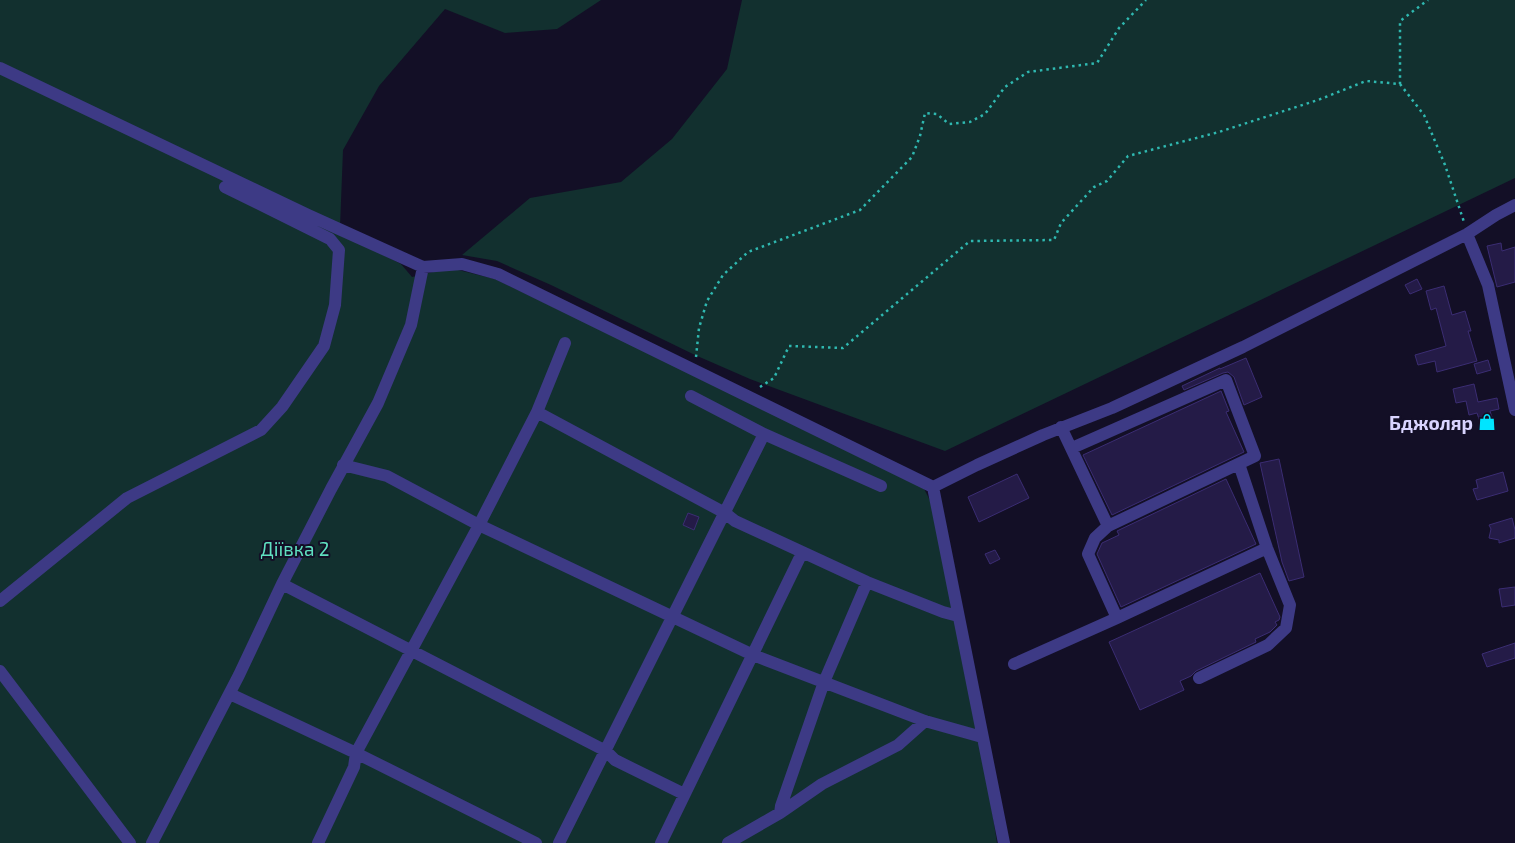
<svg xmlns="http://www.w3.org/2000/svg" width="1515" height="843" font-family="'Exo 2',sans-serif">
<style>
.green{fill:#12302f}
.building{fill:#241b47;stroke:#3b2d73}
.lines{fill:none;stroke-linecap:round;stroke-linejoin:round}
.path{stroke:#2fb8b0;stroke-width:2.5;stroke-dasharray:2.5 4;stroke-linecap:butt}
.minor{stroke:#3d3a85;stroke-width:12}
.labels{text-anchor:middle;dominant-baseline:central;stroke-width:4;stroke-linejoin:round;paint-order:stroke}
.poi-label{font-size:19px;font-weight:bold;fill:#d9d4ff;stroke:#130f26;text-anchor:end}
.park-label{font-size:19px;fill:#5fe0c0;stroke:#130f26}
</style>
<rect width="100%" height="100%" fill="#130f26"/>
<path class="green" d="M0 0H601L557 29 505 33 445 9 379 86 343 150 340 227 0 63Z
M742 0H1515V178L945 451 750 379 695 355 551 285 497 261 462 255 530 198 621 182 672 139 727 69Z
M0 71 348 237 401 264 412 277 450 268 495 279 922 485 935 510 984 757 997 843H0Z"/>
<path class="building" d="M1501 243 1502 251 1515 247V282L1497 287 1487 246Z
M1417 279 1422 289 1410 294 1405 285Z
M1444 286 1452 315 1465 311 1471 331H1468L1477 361 1437 372 1435 361 1418 365 1415 355 1446 346 1436 308 1431 310 1426 291Z
M1246 358 1262 397 1244 405 1234 377 1228 372 1223 373 1184 390 1182 386 1220 368V369Z
M1488 360 1491 370 1477 374 1474 364Z
M1474 384 1478 402 1497 398 1499 409 1490 411 1494 424 1482 428 1477 413 1469 415 1466 401 1456 403 1453 389Z
M1221 391 1229 411 1226 412 1244 452 1112 515 1083 455Z
M1279 459 1304 577 1289 581 1282 562 1260 463Z
M1503 472 1508 491 1477 500 1473 489 1478 488 1476 480Z
M1017 474 1029 498 979 522 968 497Z
M1226 479 1256 544 1121 607 1097 554 1102 543 1119 535 1117 531Z
M688 513 699 517 694 530 683 525Z
M1512 518 1515 530V538L1499 543V540L1489 538 1491 529 1489 525Z
M995 550 1000 559 990 564 985 554Z
M1260 573 1280 617 1279 620 1275 622 1277 625 1270 632 1255 639 1256 642 1196 671 1191 676 1180 681 1184 690 1140 710 1109 642Z
M1515 587V605L1502 607 1499 589Z
M1515 643V658L1487 667 1482 654Z"/>
<g class="lines">
<path class="path" d="M1400 84 1424 115 1445 165 1464 222
M696 357 699 328 707 301 723 275 748 252 860 210 912 157 920 136 925 113 937 114 949 124 970 122 985 114 1005 87 1028 72 1097 63 1119 28 1146 0
M760 387 774 378 789 346 843 348 970 241 1054 240 1061 223 1094 187 1107 181 1128 156 1219 132 1318 100 1366 81 1400 84V21L1428 0"/>
<path class="minor" d="M0 68 308 215 423 267 462 264 498 274 933 487
M1467 234 1488 285 1515 410
M691 396 764 434 881 486
M537 412 725 513 735 521 867 582 943 612 958 616
M1061 427 1108 526
M1072 448 1226 380 1255 456 1108 526 1095 538 1088 554 1117 618
M343 465 387 476 479 525 753 655 925 721 982 737
M933 487 977 465 1043 435 1112 408 1243 347 1467 234 1496 215 1515 205
M933 487 1004 843
M282 584 606 751 615 760 684 794
M0 601 127 498 261 430 282 407 324 346 335 305 339 250 330 239 225 187
M1014 664 1117 618 1267 548
M0 671 130 843
M1199 678 1268 645 1286 628 1290 605 1267 548 1239 464
M230 694 356 753 536 843
M780 813 781 806 824 682 867 582
M152 843 239 675 282 584 331 489 378 403 411 325 423 267
M318 843 354 767 356 753 479 525 537 412 565 343
M559 843 764 434
M661 843 802 553
M728 843 780 813 822 784 898 745 925 721"/>
</g>
<defs>
<g id="shop-bare" transform="scale(1.35)"><path d="M-5-2.5h2.3a2.7 3.5 0 0 1 5.4 0H5L5.5 6h-11ZM-1.5-2.5h3a1.5 2.3 0 0 0-3 0Z" fill="#00e5ff" stroke="#130f26" stroke-width="2.5" paint-order="stroke"/></g>
</defs>
<g fill-rule="evenodd">
<use href="#shop-bare" x="1487" y="422"/>
</g>
<g class="labels">
<g class="poi-label">
<text x="1473" y="422">Бджоляр</text>
</g>
<g class="park-label">
<text x="295" y="548">Діївка 2</text>
</g>
</g>
</svg>
